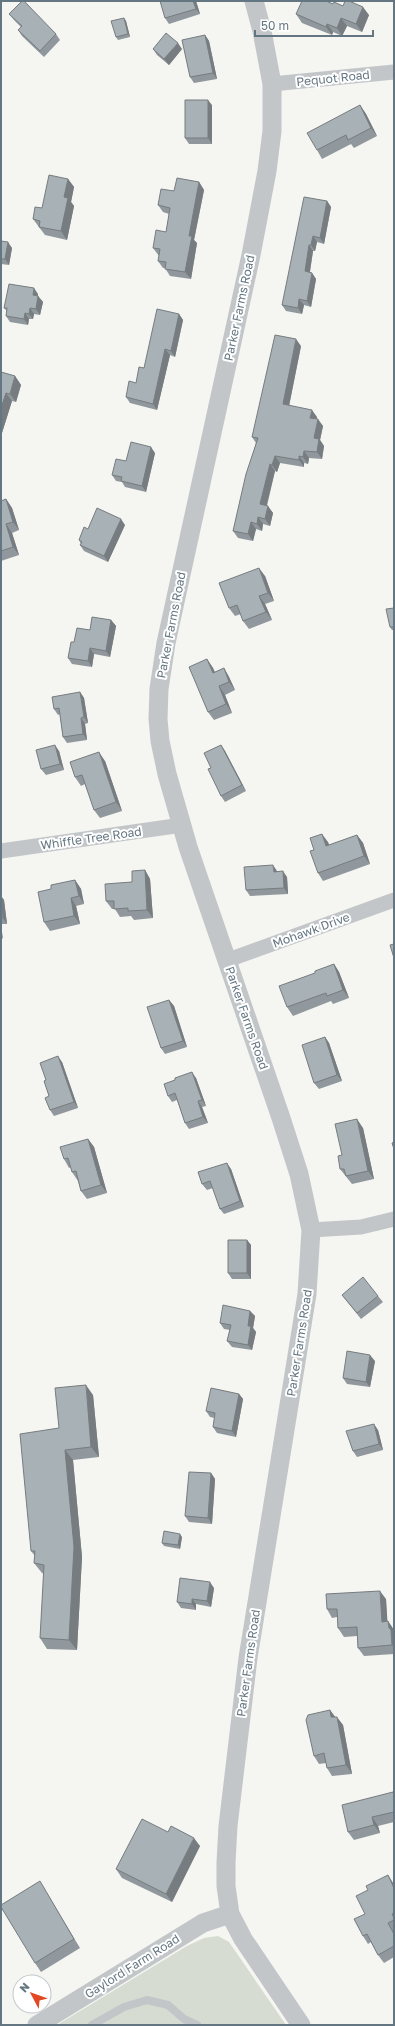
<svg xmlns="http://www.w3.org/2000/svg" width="395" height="2026" font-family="'Golos Text',sans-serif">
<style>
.green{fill:#d6dcd2}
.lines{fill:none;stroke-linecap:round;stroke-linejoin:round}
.service{stroke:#c2c6c9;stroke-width:8}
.minor{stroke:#c2c6c9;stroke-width:15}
.tertiary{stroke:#c2c6c9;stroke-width:19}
.wall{fill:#90989d}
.shaded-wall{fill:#767c7f}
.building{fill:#a8b1b6;stroke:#767c7f}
.labels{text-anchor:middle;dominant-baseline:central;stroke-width:4;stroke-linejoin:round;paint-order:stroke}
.street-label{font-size:12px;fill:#647682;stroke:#fff}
</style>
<rect width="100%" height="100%" fill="#f5f5f1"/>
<path class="green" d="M218 1936 229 1942 286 2025H57L187 1946 204 1938Z"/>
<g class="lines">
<path class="service" d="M92 2025 124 2007 147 2000 168 2005 184 2019 197 2025"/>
<path class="minor" d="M272 84 394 72
M1 851 182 825
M228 960 394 900
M311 1230 361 1227 394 1219"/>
<path class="tertiary" d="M254 1 262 31 272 84V131L267 171 251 255 166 643 159 689 158 719 160 741 167 774 188 847 281 1118 299 1174 311 1230 307 1294 248 1658 228 1826 226 1862V1886L230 1914 243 1939 301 2025
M37 2025 203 1923 230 1914"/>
</g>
<path class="wall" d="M160 1H196L200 14 169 24 165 18Z
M333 4 343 6 369 15 362 32 347 26 342 36 333 32 332 35 302 23 296 14Z
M9 14 56 34 60 40 44 57 22 36 18 30 21 27 14 20Z
M124 18 126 21 130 37 118 40 116 37Z
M205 35 209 41 217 79 194 83 190 77Z
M153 49H182L169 65 157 55Z
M212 105V144H189L185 138Z
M360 105 366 114 377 136 354 148 351 144 322 159 317 150Z
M68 179 74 187 71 202 74 206 67 240 45 235 33 219Z
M199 182 204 190 194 240 197 243 191 279 170 276 165 268H163L158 261 159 256 153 248 166 232 169 214 163 212 158 205 174 191Z
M327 201 331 207 324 244 317 242 315 251H313L310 272 312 273 316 279 311 307 304 305 302 314 286 311 282 305Z
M1 241 12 248 9 265 1 264Z
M38 294V296L43 302 40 315 34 314 33 319H29L28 325 10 322 6 316 7 311 4 308Z
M179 314 183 320 175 357 170 355 157 410 130 403 126 397 136 383 144 368Z
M301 346 289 406 317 417 316 419 323 426 320 440 324 446 322 459 309 458 308 464 304 463V467L280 463 277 472 275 471 267 506 273 513 270 526 263 524 262 531 256 529 253 541 238 538 233 531 256 443 252 437Z
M1 372 15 376 21 385 16 402 12 401 1 436Z
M155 453 146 492 125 487 122 482 116 481 112 475 126 461Z
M6 499 12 508 19 530 12 533 19 555 1 561V501Z
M125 525 108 562 84 551 80 545 81 544 79 540 88 529Z
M265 576 274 601 265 604 272 620 249 629 243 621 241 614 235 616 229 608Z
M394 608V630H392L390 627Z
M111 620 116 626 110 657 94 654 92 667 72 664 68 658 74 642 90 630Z
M207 659 213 668 215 672 224 668 229 677 235 690 225 695 232 713 214 720 208 712Z
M80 692 84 698 88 723 85 724 87 740 67 743 63 737 60 714 58 715 54 709Z
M221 745 225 751 246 791 225 802 221 796 211 768Z
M59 751 64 770 46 775 41 769Z
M105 761 122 811 100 818 94 810 85 784 81 786 75 777Z
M357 835 363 843 370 864 323 881 318 873 314 850 328 842 329 845Z
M145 870 150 879 153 918 134 920 131 916 120 917 115 909H112L106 901 132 882Z
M277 871 287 877 288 894 250 896 246 890Z
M75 880 81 889 84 904 76 906 80 924 50 931 44 922 51 889Z
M1 896 4 900 7 924H1Z
M334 964 339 972 349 998 333 1004 331 1001 293 1016 287 1007 315 973Z
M169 1000 174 1006 187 1047 165 1054 161 1048Z
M325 1037 329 1043 342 1081 319 1089 314 1083Z
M62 1062 78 1108 54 1116 50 1110 49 1096 46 1080Z
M196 1078 206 1106 202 1107 208 1123 189 1129 185 1123 177 1100 172 1102 168 1096Z
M363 1128 374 1179 352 1184 340 1169 342 1155Z
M88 1139 94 1147 107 1193 87 1199 81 1191 78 1181 72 1172 71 1167 69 1168 64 1159Z
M231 1169 244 1207 224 1214 220 1209 213 1188 207 1190 202 1184Z
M247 1240 251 1245V1279H232L228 1273Z
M342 1295 378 1296 383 1302 361 1319Z
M250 1311 255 1316 253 1328 256 1332 252 1350 232 1347 227 1341 230 1330 224 1329 220 1323Z
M375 1361 370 1387 347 1384 343 1378Z
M239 1394 243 1399 236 1437 217 1433 213 1427 215 1418 210 1417 206 1411Z
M93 1395 99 1457 73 1460 82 1557 77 1650 47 1649 40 1638 44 1574 42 1573 34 1563 35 1556 31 1551 59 1428Z
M378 1430 383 1450 357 1457 353 1451Z
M211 1473 215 1479 212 1524 189 1522 185 1516Z
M182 1537 180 1549 164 1546 162 1543Z
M214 1588 211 1607 196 1604V1610L181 1608 177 1602Z
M386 1599 387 1622 388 1621 394 1630V1654L364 1656 358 1648 357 1636 344 1637 338 1628 337 1617 332 1618 327 1609Z
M330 1710 335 1717 343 1725 352 1774 332 1776 327 1768 326 1763 319 1764 314 1756Z
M393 1792 394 1793V1822L378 1826 380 1833 354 1840 348 1832Z
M168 1832 200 1846 172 1902 122 1878 116 1869Z
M388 1875 394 1885V1957L384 1963 378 1955 371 1942 368 1944 363 1936 368 1890Z
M45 1890 80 1948 41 1972 35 1963Z"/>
<path class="shaded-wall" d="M193 1H196L200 14 196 9Z
M363 7 369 15 362 32 356 24Z
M124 18 126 21 130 37 128 34Z
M341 18 347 26 342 36 337 28Z
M327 24 333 32 332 35 326 27Z
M205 35 209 41 217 79 213 73Z
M178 43 182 49 169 65 164 59Z
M208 100 212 105V144L208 138Z
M360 105 366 114 377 136 371 128Z
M68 179 74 187 71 202 74 206 67 240 61 231 64 197Z
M199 182 204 190 194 240 197 243 191 279 185 272 189 236Z
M327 201 331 207 324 244 320 238Z
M313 236 317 242 315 251 311 245Z
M8 242 12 248 9 265 5 259Z
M309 245 313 251 309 277 305 271Z
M312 273 316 279 311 307 307 301Z
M34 288 38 294 37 301 33 295Z
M38 296 43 302 40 315 36 309Z
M299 299 304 305 302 314 298 308Z
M30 308 34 314 33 319 29 314Z
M25 313 29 319 28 325 24 319Z
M179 314 183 320 175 357 171 351Z
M296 339 301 346 288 411 283 404Z
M165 349 170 355 157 410 153 404Z
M15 376 21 385 16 402 10 394Z
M6 393 12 401 1 436V408Z
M312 410 317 417 315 425 310 418Z
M318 419 323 426 320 440 324 446 322 459 317 452 314 438Z
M151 447 155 453 146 492 142 486Z
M304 451 309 458 308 464 303 457Z
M275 456 280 463 277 472 272 465Z
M299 456 304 463V467L299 460Z
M270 464 275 471 265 511 260 504Z
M6 499 12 508 19 530 13 522Z
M268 506 273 513 270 526 265 519Z
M258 517 263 524 262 531 257 524Z
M121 519 125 525 108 562 104 556Z
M251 522 256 529 253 541 248 534Z
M6 524 12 533 19 555 13 547Z
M259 568 265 576 274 601 268 593Z
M259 596 265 604 272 620 266 612Z
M111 620 116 626 110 657 106 651Z
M90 648 94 654 92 667 88 661Z
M207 659 213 668 218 681 213 673Z
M224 668 229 677 235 690 229 682Z
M219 686 225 695 232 713 226 704Z
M80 692 84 698 88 723 84 717Z
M81 718 85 724 87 740 83 734Z
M55 745 59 751 64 770 60 764Z
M221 745 225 751 246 791 242 785Z
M99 752 105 761 122 811 116 802Z
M322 834 328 842 332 854 326 846Z
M357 835 363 843 370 864 364 856Z
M273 865 277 871 278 878 274 872Z
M145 870 150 879 153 918 147 910Z
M283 871 287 877 288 894 284 888Z
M75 880 81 889 84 904 79 896Z
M1 896 4 900 7 924 3 918 1 902Z
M71 898 76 906 80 924 74 916Z
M1 925 3 939 1 936Z
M334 964 339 972 349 998 343 990Z
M169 1000 174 1006 187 1047 183 1041Z
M325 1037 329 1043 342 1081 337 1075Z
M58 1056 62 1062 78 1108 74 1102Z
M192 1072 196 1078 206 1106 202 1100Z
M198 1101 202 1107 208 1123 203 1117Z
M357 1119 363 1128 374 1179 368 1171Z
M88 1139 94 1147 107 1193 101 1185Z
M227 1163 231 1169 244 1207 240 1201Z
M247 1240 251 1245V1279L247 1273Z
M250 1311 255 1316 253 1328 256 1332 252 1350 248 1345V1326Z
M370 1355 375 1361 370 1387 366 1382Z
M86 1385 93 1395 99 1457 91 1447Z
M239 1394 243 1399 236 1437 232 1431Z
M374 1424 378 1430 383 1450 379 1444Z
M65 1450 73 1460 82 1557 77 1650 69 1640Z
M211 1473 215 1479 212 1524 208 1518Z
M180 1534 182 1537 180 1549 178 1545Z
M210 1582 214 1588 211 1607 207 1601Z
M380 1591 386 1599 388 1630 382 1622Z
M192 1599 196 1604V1610L192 1604Z
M388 1621 394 1630V1648L392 1645Z
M330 1710 336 1718 331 1717Z
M337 1717 343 1725 352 1774 346 1765Z
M372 1817 378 1826 380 1833 374 1825Z
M194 1838 200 1846 172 1902 166 1894Z
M388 1875 393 1883 394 1885V1888Z"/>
<path class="building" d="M22 1H24L56 34 40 51 18 30 22 26 9 14Z
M160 1H193L196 9 165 18Z
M302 1H326L333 4 334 2 343 6 345 1H349L363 7 356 24 341 18 337 28 327 24 326 27 296 14Z
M124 18 128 34 116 37 111 21Z
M166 33 178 43 164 59 153 49Z
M205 35 213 73 190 77 182 40Z
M185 100H208V138H185Z
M360 105 371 128 348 140 346 135 317 150 307 133Z
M49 175 68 179 64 197 68 198 61 231 39 227 40 221 33 219 35 207 42 208Z
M177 178 199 182 189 236H192L185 272 165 269 166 262 158 261 160 249 153 248 156 230 166 232 170 208 158 205 161 189 174 191Z
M304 197 327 201 320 238 313 236 311 245H309L305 271 312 273 307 301 299 299 298 308 282 305Z
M1 241 8 242 5 259H1Z
M9 284 34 288 33 295 38 296 36 309 30 308 29 314 25 313 24 319 6 316 7 308H4Z
M157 309 179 314 171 351 165 349 153 404 126 397 129 381 136 383 139 367 144 368Z
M275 335 296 339 283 404 312 410 310 418 318 419 314 438 319 439 317 452 304 451 303 457 299 456V460L275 456 272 465 270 464 260 504 268 506 265 519 258 517 257 524 251 522 248 534 233 531 246 474 258 438 252 437Z
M1 372 15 376 10 394 6 393 1 408Z
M131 442 151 447 142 486 121 481 122 477 112 475 116 459 126 461Z
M6 499 13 522 6 524 13 547 1 551V501Z
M97 508 121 519 104 556 80 545 82 542 79 540 84 527 88 529Z
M259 568 268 593 259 596 266 612 243 621 237 605 229 608 219 583Z
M394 608V627H390L386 609Z
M92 617 111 620 106 651 90 648 88 661 68 658 71 642H74L77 628 90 630Z
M207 659 213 673 224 668 229 682 219 686 226 704 208 712 189 667Z
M80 692 84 717 81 718 83 734 63 737 59 708 54 709 52 697Z
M55 745 60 764 41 769 36 750Z
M221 745 242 785 221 796 208 769 211 768 204 753Z
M99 752 116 802 94 810 82 775 75 777 70 762Z
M322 834 326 846 357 835 364 856 318 873 310 851 314 850 310 838Z
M273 865 274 872 283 871 284 888 246 890 244 867Z
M145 870 147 910 128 911V908L114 909V901H106L105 884 132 882V871Z
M75 880 79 896 71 898 74 916 44 922 38 892 51 889V885Z
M1 902 3 918H1Z
M394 944V958L390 945Z
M334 964 343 990 327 996 326 993 287 1007 279 986 315 973V971Z
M169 1000 183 1041 161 1048 147 1007Z
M325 1037 337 1075 314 1083 302 1045Z
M58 1056 74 1102 50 1110 45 1098 49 1096 44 1081 46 1080 40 1063Z
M192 1072 202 1100 198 1101 203 1117 185 1123 175 1093 168 1096 164 1084 175 1080V1078Z
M357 1119 368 1171 346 1176 344 1169H340L338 1156 342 1155 335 1124Z
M88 1139 101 1185 81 1191 76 1171 72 1172 68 1158 64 1159 60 1147Z
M394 1142V1149L392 1143Z
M227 1163 240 1201 220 1209 210 1181 202 1184 198 1172Z
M228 1240H247V1273H228Z
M363 1277 378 1296 357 1313 342 1295Z
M223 1305 250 1311 248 1326H251L248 1345 227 1341 231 1325 220 1323Z
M347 1351 370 1355 366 1382 343 1378Z
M86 1385 91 1447 65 1450 74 1547 69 1640 40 1638 44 1565 34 1563 35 1551H31L20 1434 59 1428 55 1388Z
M211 1388 239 1394 232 1431 213 1427 215 1413 206 1411Z
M374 1424 379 1444 353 1451 346 1431Z
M189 1472 211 1473 208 1518 185 1516Z
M164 1531 180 1534 178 1545 162 1543Z
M180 1578 210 1582 207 1601 192 1599V1604L177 1602Z
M380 1591 382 1622 388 1621 389 1628 391 1630 392 1645 358 1648 357 1627 338 1628 337 1609H327L326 1594Z
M330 1710 331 1717H337L346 1765 327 1768 324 1753 314 1756 306 1720 308 1715Z
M393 1792 394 1795V1812L372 1817 374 1825 348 1832 342 1805Z
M142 1819 168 1832 171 1826 194 1838 166 1894 116 1869Z
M388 1875 394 1888V1913L392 1914 394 1918V1920L388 1923 394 1934V1946L378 1955 367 1934 363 1936 354 1919 365 1914 356 1896 368 1890 366 1886Z
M40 1881 74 1939 35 1963 1 1907V1905Z"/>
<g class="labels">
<g class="street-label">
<text transform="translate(333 78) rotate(-6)">Pequot Road</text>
<text transform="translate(239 308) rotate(-78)">Parker Farms Road</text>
<text transform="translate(171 625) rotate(-79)">Parker Farms Road</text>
<text transform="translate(91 838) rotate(-8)">Whiffle Tree Road</text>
<text transform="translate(311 930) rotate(-20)">Mohawk Drive</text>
<text transform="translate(247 1018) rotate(71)">Parker Farms Road</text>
<text transform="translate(299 1343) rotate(-81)">Parker Farms Road</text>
<text transform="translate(248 1663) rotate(-82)">Parker Farms Road</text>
<text transform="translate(132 1966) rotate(-32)">Gaylord Farm Road</text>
</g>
</g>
<rect width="395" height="2026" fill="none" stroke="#647682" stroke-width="4"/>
<g transform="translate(32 1994) rotate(311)"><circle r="19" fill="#ffffff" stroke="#c1c8cd"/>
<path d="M0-3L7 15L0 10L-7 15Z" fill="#e34824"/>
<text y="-6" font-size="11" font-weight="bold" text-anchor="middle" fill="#647682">N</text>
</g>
<path d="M255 30v6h118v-6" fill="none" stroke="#647682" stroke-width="2"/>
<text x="261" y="30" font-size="12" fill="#647682" stroke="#ffffff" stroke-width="3" paint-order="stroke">50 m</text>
</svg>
